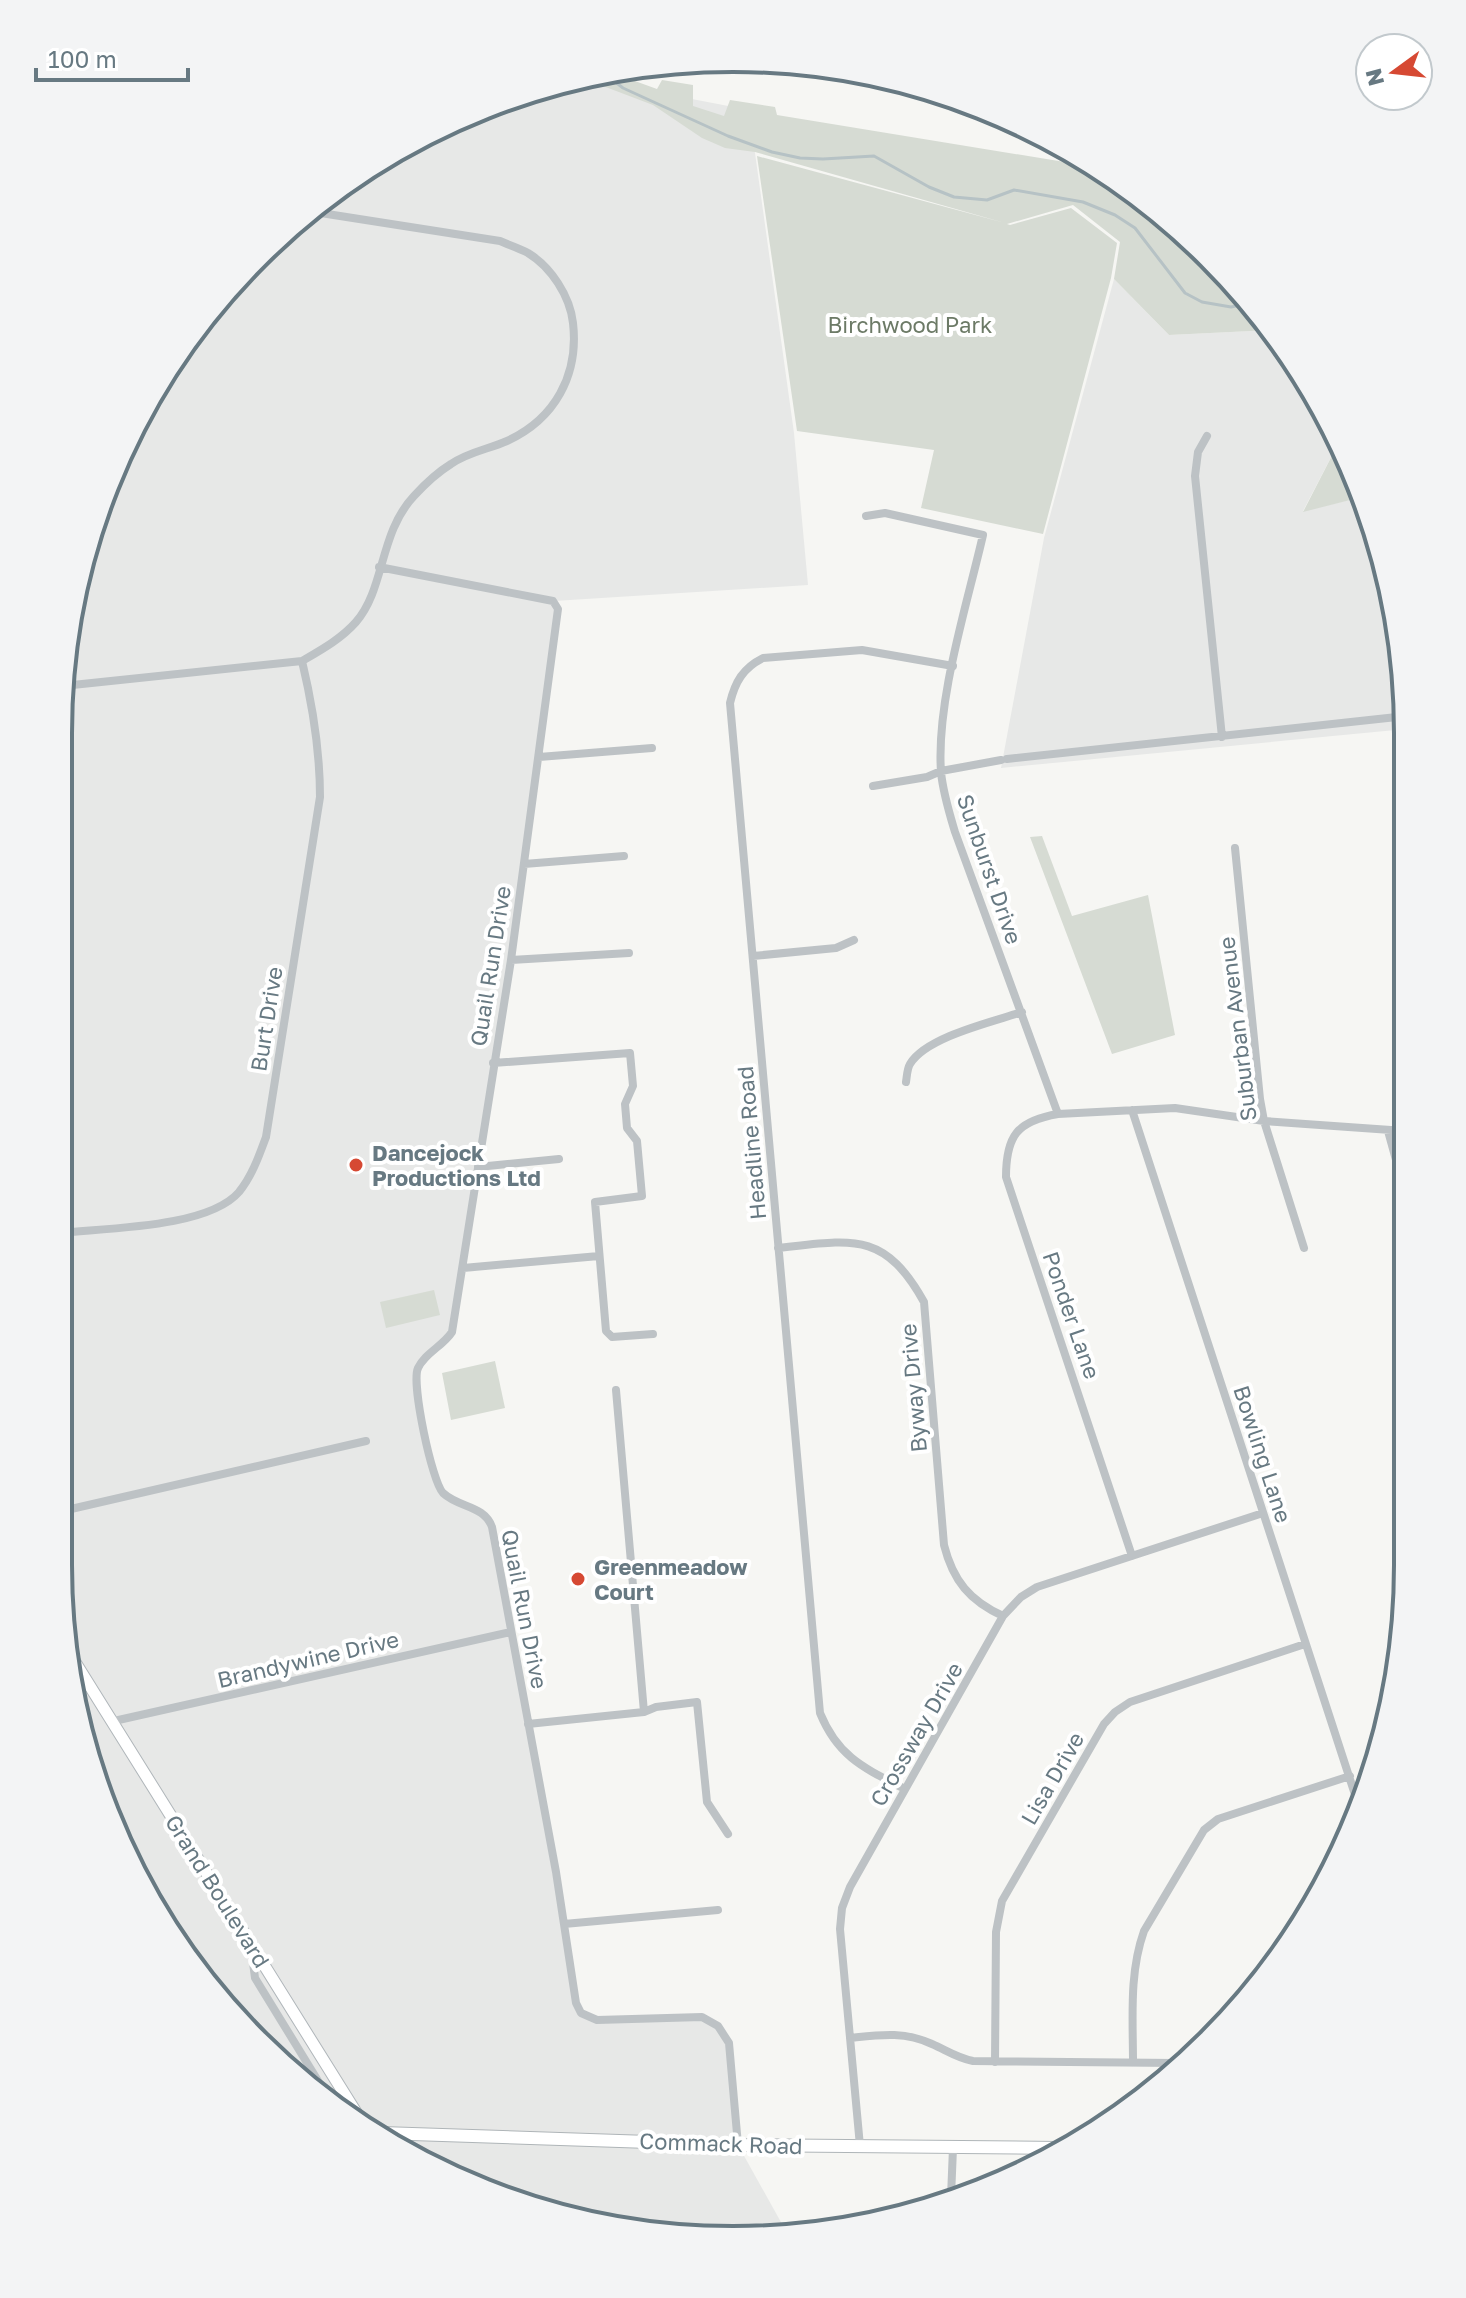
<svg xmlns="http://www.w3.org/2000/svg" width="1466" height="2298" font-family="'Golos Text',sans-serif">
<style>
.built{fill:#e7e8e7}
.green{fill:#d6dbd3}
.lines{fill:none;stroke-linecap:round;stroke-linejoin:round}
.stream{stroke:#b6c2c5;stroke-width:3}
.secondary-casing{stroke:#b0b6ba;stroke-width:13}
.primary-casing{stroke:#afb5b8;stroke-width:14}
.street{stroke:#bdc2c5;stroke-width:8}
.secondary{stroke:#fff;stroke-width:11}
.primary{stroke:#fff;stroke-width:12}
.poi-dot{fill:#d64933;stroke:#fff;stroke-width:3}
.labels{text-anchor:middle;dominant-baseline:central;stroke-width:8;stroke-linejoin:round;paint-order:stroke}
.park-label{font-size:22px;fill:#6c7a66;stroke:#fff}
.street-label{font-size:22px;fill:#677982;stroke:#fff}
.poi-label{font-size:22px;font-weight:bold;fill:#677982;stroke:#fff;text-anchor:start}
.rim{fill:none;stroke:#677982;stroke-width:4}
</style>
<rect width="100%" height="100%" fill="#f6f6f3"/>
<path class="built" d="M583 78 749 110 794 433 808 585 554 601 558 609 539 757 452 1332 426 1357 416 1385 438 1487 489 1521 576 2003 588 2016 702 2017 718 2026 729 2043 738 2145 787 2233 733 2240 516 2204 322 2101 172 1940 94 1782 58 1565 64 645 109 475 198 322 288 225 396 148 516 94Z
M1114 279 1169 335 1273 330 1340 440 1303 511 1362 497 1385 558 1407 688 1406 729 1001 768 1044 538Z"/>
<path class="green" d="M610 72 657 89 662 80 693 85V106L724 116 730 100 775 107 777 115 1095 167 1144 198 1268 322 1273 330 1169 335 1114 279 1120 242 1073 205 1007 224 1010 225 1071 208 1117 243 1111 278 1043 534 921 508 934 450 797 431 757 156 1005 223 755 152 725 148 702 138 653 105 582 78Z
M1340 440 1362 497 1303 512Z
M1042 836 1072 916 1148 895 1175 1035 1112 1054 1030 837Z
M434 1290 440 1315 386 1328 380 1302Z
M495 1361 505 1408 451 1420 442 1373Z"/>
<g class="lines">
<path class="stream" d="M604 73 623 88 728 136 772 152 800 158 823 159 874 156 929 187 954 197 987 200 1014 190 1083 202 1115 215 1135 228 1185 293 1202 302 1231 307 1250 303"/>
<g class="secondary-casing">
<path id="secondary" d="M73 1659 362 2122"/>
</g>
<g class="primary-casing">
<path id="primary" d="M382 2133 738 2145 1060 2148"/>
</g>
<path class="street" d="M1207 436 1198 452 1195 476 1222 737
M866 516 885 513 983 535C967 605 936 701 941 772 943 793 949 812 955 832L1058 1114
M379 567 553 601 558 609 511 960 452 1332C443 1346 425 1353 418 1368 411 1383 432 1482 443 1493 459 1508 484 1505 492 1527L556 1872 576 2003 581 2013 597 2020 702 2017 718 2026 729 2043 738 2145
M63 686 302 661C321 650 341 639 356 622 385 589 379 533 414 496 425 484 438 472 451 464 468 452 489 449 507 441 555 419 579 375 573 323 570 296 551 267 528 253 519 248 509 245 500 241L308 211
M539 757 652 748
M1007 759 1406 716
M873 786 927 777 941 771 1001 760
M1235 848 1260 1099 1264 1121 1304 1248
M524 864 624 856
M753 956 836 948 854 940
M511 960 629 953
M493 1063 630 1053 633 1086 625 1104 627 1128 637 1141 642 1196 595 1202 606 1331 612 1337 653 1334
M906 1082C907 1076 907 1069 910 1064 926 1037 992 1022 1022 1012
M1132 1110 1360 1810
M1388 1131 1404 1189
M478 1167 559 1159
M60 1233C106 1228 208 1228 239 1192 252 1176 259 1156 266 1137L320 797C320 750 313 707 302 661
M778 1248C851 1240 884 1230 924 1302L944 1545C953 1581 970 1601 1003 1616
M463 1268 599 1256
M616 1390 644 1712
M58 1512 366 1441
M1132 1556 1006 1177C1006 1136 1017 1121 1058 1114L1175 1108 1264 1121 1405 1131
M114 1721 511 1632
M528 1724 644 1712 656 1707 697 1702 707 1802 728 1834
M905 1789C864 1768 838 1757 820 1713L730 703C735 682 743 668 763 658L862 650 953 666
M564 1924 718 1910
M251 1947 255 1978 320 2084V2098
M850 2038C879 2035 904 2031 932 2044 946 2050 957 2058 973 2061L1176 2063
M995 2062 996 1932 1002 1901 1104 1724 1115 1712 1130 1702 1305 1644
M1133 2062C1133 2018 1129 1973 1144 1931L1204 1830 1218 1819 1350 1776
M860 2146 840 1929 842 1908 850 1887 1003 1616 1021 1597 1037 1587 1263 1513
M951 2197 953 2148"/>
<use href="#secondary" class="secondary"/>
<use href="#primary" class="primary"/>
</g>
<g class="poi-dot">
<circle cx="356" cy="1165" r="8"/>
<circle cx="578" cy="1579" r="8"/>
</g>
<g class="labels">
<g class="park-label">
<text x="910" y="324">Birchwood Park</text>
</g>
<g class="street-label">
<text transform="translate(990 869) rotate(71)">Sunburst Drive</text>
<text transform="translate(490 966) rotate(-81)">Quail Run Drive</text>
<text transform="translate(266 1019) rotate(-81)">Burt Drive</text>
<text transform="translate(1237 1029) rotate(-97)">Suburban Avenue</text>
<text transform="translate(751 1143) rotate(-95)">Headline Road</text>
<text transform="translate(1072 1315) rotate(71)">Ponder Lane</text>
<text transform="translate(913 1388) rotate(-95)">Byway Drive</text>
<text transform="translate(1263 1454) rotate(72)">Bowling Lane</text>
<text transform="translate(525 1609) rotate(79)">Quail Run Drive</text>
<text transform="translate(308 1659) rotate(-13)">Brandywine Drive</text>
<text transform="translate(916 1734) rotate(-60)">Crossway Drive</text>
<text transform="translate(1052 1778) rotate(-60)">Lisa Drive</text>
<text transform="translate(218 1891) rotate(58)">Grand Boulevard</text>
<text transform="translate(721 2143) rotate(2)">Commack Road</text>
</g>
<g class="poi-label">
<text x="372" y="1152">Dancejock<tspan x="372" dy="25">Productions Ltd</tspan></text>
<text x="594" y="1566">Greenmeadow<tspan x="594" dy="25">Court</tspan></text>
</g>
</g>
<path d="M0 0H1466V2298H0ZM733 72H733A661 661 0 0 1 1394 733V1565A661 661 0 0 1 733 2226H733A661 661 0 0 1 72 1565V733A661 661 0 0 1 733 72Z" fill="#f3f4f5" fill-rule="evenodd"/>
<path class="rim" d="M733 72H733A661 661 0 0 1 1394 733V1565A661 661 0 0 1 733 2226H733A661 661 0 0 1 72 1565V733A661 661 0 0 1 733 72Z"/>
<g transform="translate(1394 72) rotate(255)"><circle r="38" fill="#ffffff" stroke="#c2c9cd" stroke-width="2"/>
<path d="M0-6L14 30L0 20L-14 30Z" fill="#d64933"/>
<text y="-12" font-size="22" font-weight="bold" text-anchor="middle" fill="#677982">N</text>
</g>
<path d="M36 68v12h152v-12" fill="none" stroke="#677982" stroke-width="4"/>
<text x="48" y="68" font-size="24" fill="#677982" stroke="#ffffff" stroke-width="6" paint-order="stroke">100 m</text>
</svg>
